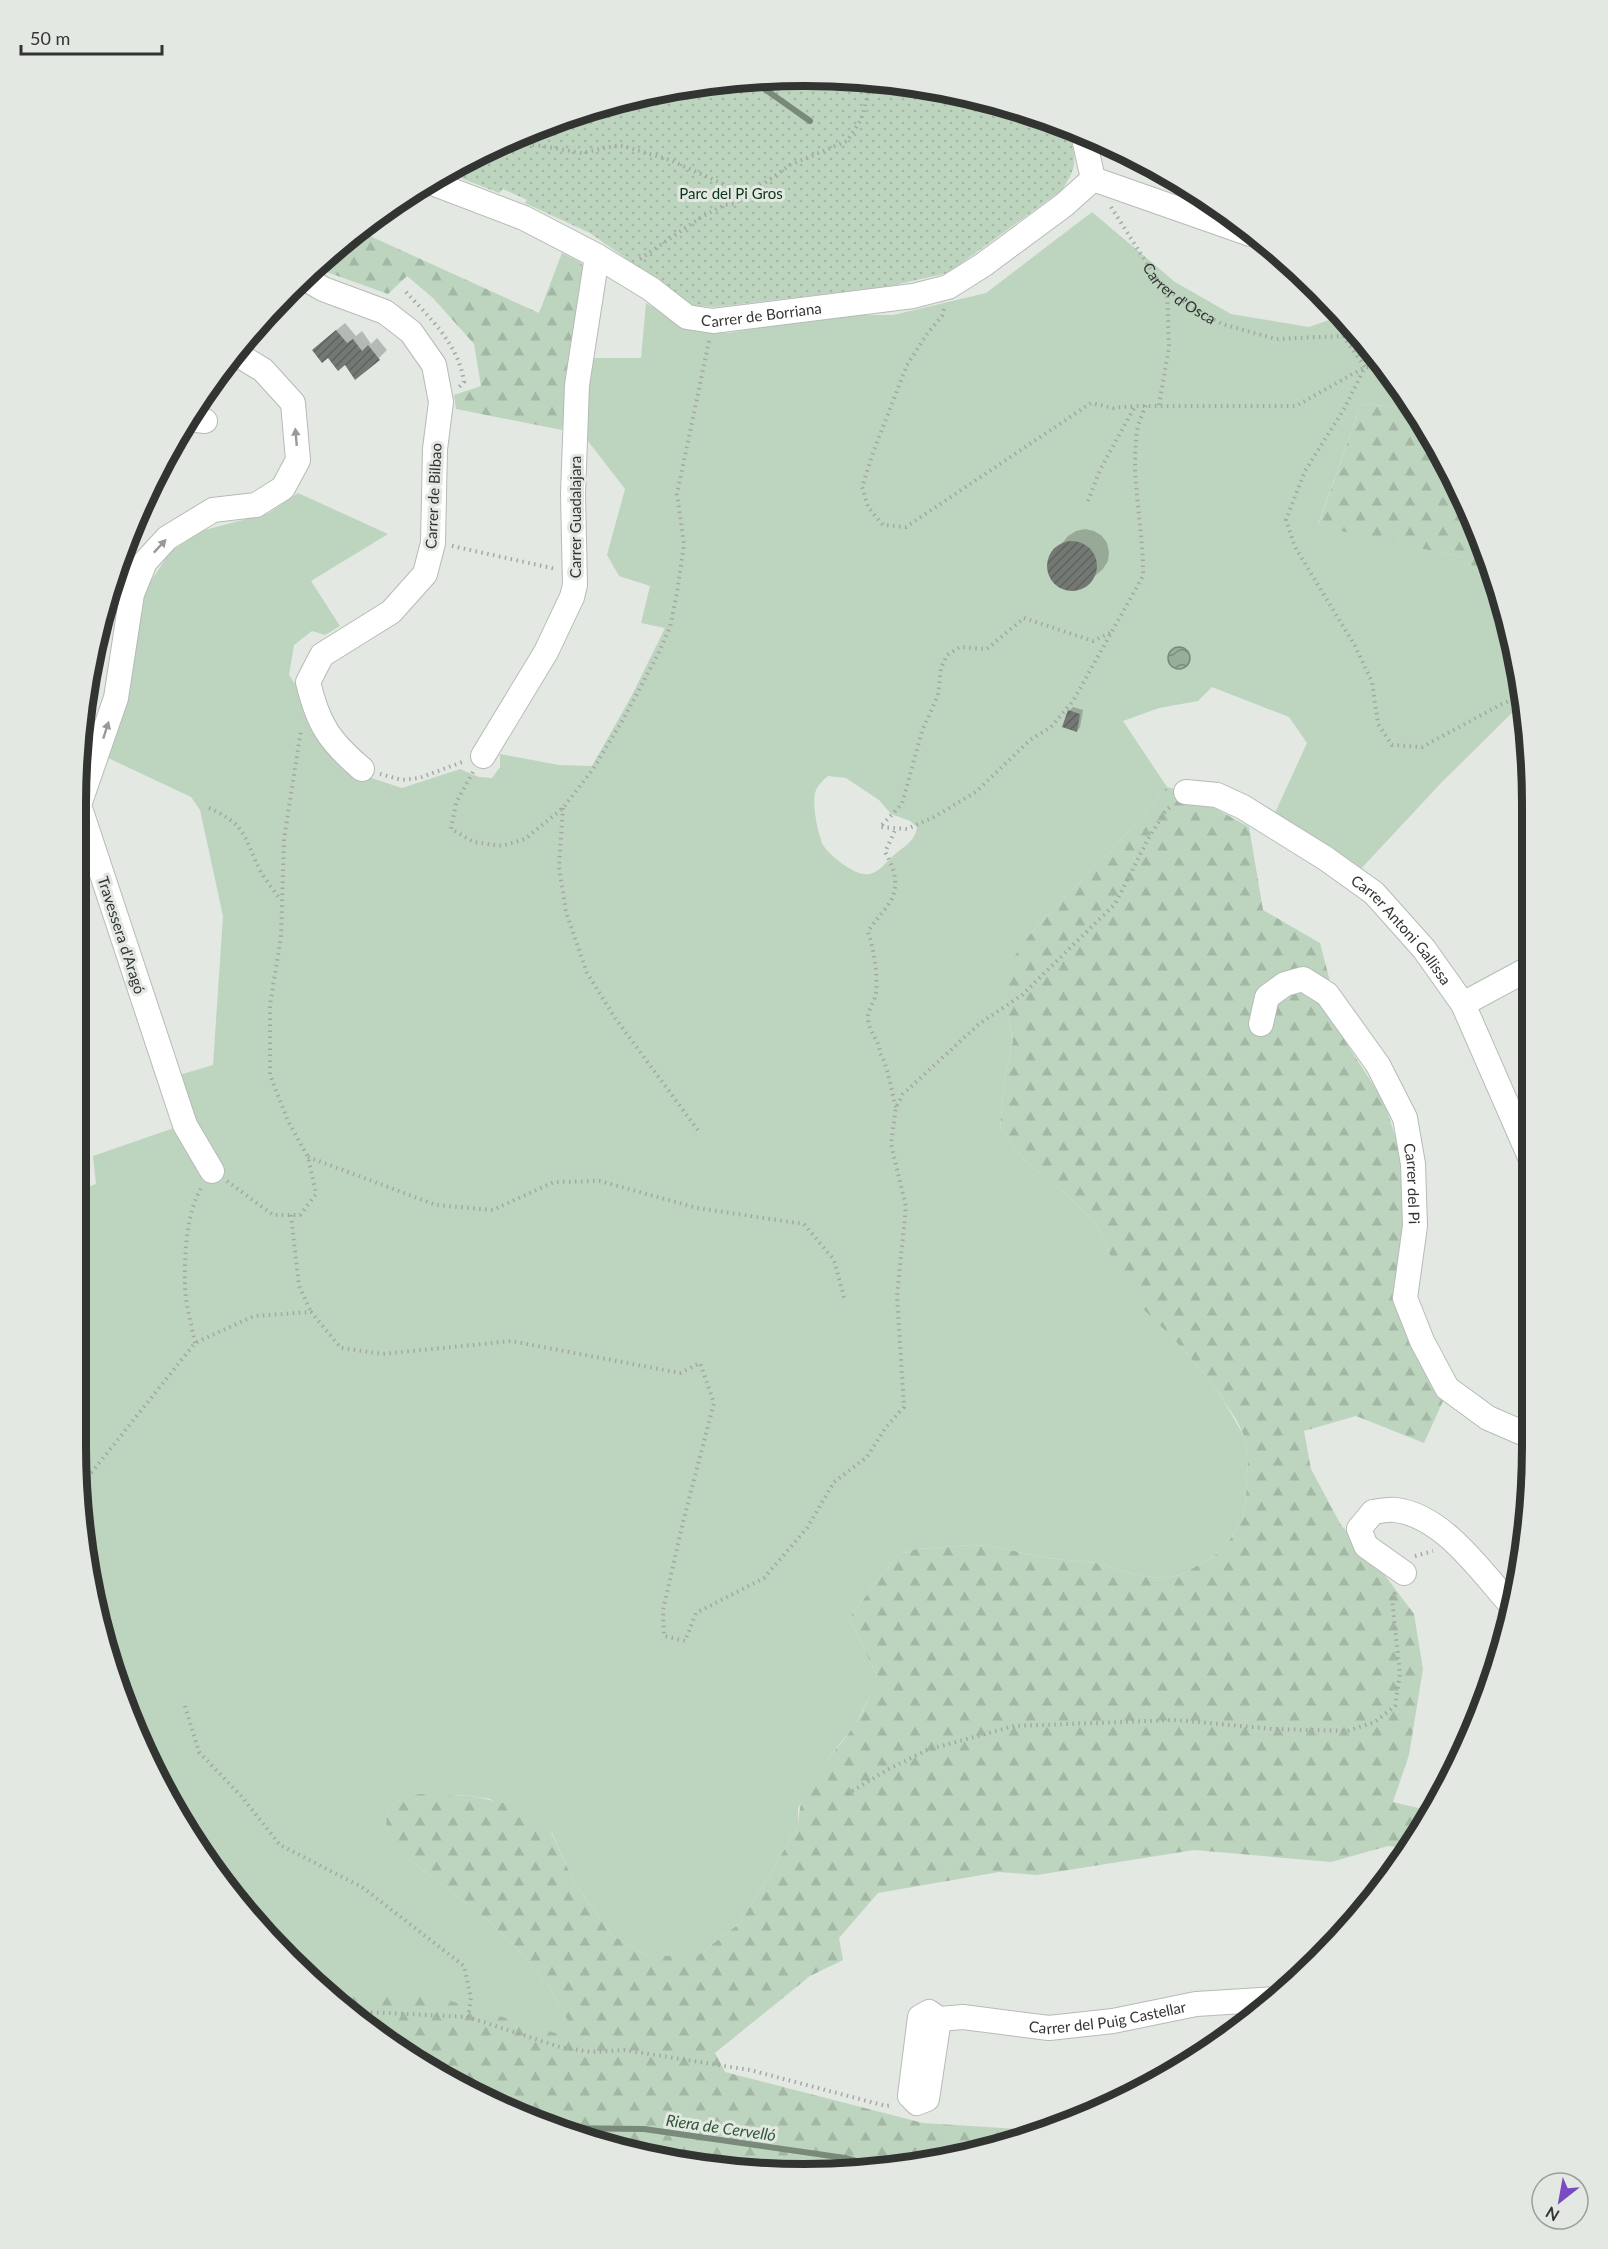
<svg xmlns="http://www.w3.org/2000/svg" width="1608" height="2249" font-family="Lato,sans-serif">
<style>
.grass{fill:#bdd5bf;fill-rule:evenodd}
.forest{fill:url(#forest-firs)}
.park{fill:url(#park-dots)}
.water{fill:url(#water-waves);stroke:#798a7a;stroke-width:1.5}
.shadow{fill:#0003}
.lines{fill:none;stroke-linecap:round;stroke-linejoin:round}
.stream{stroke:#798a7a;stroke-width:6}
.building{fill:url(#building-hatch)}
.minor-casing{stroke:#b6bbb7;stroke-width:26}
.path{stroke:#a4a8a4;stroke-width:4;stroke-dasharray:1.5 4.5;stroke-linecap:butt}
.minor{stroke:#fff;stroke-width:24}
.oneway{fill:#989a98}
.labels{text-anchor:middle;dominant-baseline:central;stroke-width:6;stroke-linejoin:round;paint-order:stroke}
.park-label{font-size:15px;fill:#0a3414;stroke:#e3e8e3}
.street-label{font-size:15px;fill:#323432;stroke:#e3e8e3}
.water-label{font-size:16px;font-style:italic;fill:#2f5735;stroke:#e3e8e3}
.rim{fill:none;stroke:#323432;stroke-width:8}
</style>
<defs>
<pattern id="forest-firs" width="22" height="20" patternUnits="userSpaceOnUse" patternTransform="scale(1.5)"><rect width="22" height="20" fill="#bdd5bf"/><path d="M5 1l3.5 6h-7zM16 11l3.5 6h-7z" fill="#a3b7a5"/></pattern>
<pattern id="park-dots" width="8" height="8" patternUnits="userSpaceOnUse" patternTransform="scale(1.5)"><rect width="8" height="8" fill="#bdd5bf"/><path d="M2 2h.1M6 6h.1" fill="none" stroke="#a3b7a5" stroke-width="1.8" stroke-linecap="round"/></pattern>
<pattern id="water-waves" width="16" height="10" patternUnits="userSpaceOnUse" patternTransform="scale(1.5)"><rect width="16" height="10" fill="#97af99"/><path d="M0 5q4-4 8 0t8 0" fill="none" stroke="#7c8f7d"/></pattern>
<pattern id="building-hatch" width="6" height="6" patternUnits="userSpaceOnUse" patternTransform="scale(1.5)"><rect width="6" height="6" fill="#737873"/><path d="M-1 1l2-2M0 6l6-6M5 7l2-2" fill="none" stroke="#5f635f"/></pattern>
</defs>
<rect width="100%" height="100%" fill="#e3e8e3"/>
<path class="grass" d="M1092 212 1175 282 1231 314 1309 327 1343 315 1352 323 1409 408 1361 404 1318 525 1465 558 1502 604 1525 700 1441 783 1358 872 1274 815 1307 743 1289 717 1212 687 1198 701 1159 708 1123 721 1167 787 1109 853 1095 866 1031 933 1005 1001 1013 1041 1004 1080 1000 1127 1024 1160 1072 1199 1100 1230 1108 1251 1118 1266 1172 1337 1213 1384 1225 1403 1245 1438 1248 1456 1246 1498 1243 1519 1231 1538 1214 1556 1181 1575 1164 1578 1141 1576 1096 1563 1048 1558 990 1546 972 1545 916 1549 898 1555 849 1618 877 1676 872 1693 854 1726 816 1773 798 1809V1827L740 1923 697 1956H648L612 1935 575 1884 552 1833 490 1799 472 1796 455 1795 401 1799 387 1810 386 1829 410 1860 485 1918 513 1944 550 1988 579 2041 418 1992 323 1993 198 1850 131 1724 100 1634 75 1445V1192L96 1184 93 1156 194 1121 179 1075 213 1065 223 916 200 810 191 797 106 757 130 668 146 589 169 553 201 531 269 513 298 493 388 534 311 581 340 626 325 635 312 631 294 645 289 675 359 774 402 788 460 769 479 777 492 778 500 767V754L559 765 592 766 631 697 665 628 641 623 650 586 619 576 607 555 625 489 581 432 591 358H641L646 303 691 330 728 333 835 315H893L986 293ZM1179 647 1186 649 1191 658 1174 668 1169 663C1168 654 1170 649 1179 647ZM828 776 846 778 879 800 891 814 910 821 917 827C916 840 904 847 894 855 886 862 880 872 869 874 856 877 829 855 823 845 818 834 811 802 816 790 819 784 823 780 828 776Z"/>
<path class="forest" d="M377 217 370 236 539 313 562 253 580 262 586 270 562 430 456 409 454 395 481 386 474 344 433 298 407 276 388 294 321 270 314 266 323 256Z
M1361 404 1409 408 1458 482 1494 570 1502 604 1465 558 1318 526Z
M1167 787 1186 792 1249 827 1263 910 1320 943 1346 1043 1384 1101 1400 1152 1407 1209 1402 1284 1409 1344 1443 1401 1424 1443 1356 1416 1304 1431 1311 1469 1341 1525 1378 1566 1414 1614 1423 1669 1409 1755 1393 1802 1431 1811 1408 1848 1388 1846 1331 1862 1194 1850 1037 1875 999 1872 878 1893 839 1938 843 1960 810 1976 715 2053 725 2072 923 2123 1034 2130 946 2160 804 2174 709 2168 525 2118 399 2051 323 1993 418 1991 578 2040 550 1988 513 1944 485 1918 410 1860 396 1846 386 1829 387 1810 401 1799 419 1794 472 1796 508 1804 526 1810 541 1819 552 1834 575 1884 612 1935 648 1956H697L740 1923 798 1827C799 1777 829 1763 853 1727 864 1711 872 1694 877 1676L849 1618 898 1555 916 1549 972 1545 990 1546 1048 1558 1096 1563 1141 1576 1164 1578 1181 1575 1214 1556 1231 1538 1243 1519 1246 1498 1248 1456 1245 1438 1237 1421 1213 1384 1172 1337 1141 1307 1108 1251 1100 1230 1072 1199 1024 1160 1000 1127 1004 1080 1013 1041 1005 1001 1004 983 1009 964 1031 933 1095 866 1109 853Z"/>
<path class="park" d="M851 77 992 100 1068 128C1075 159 1080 162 1062 190L948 273 886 287 716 307 694 306 590 233 525 203 527 200 503 189 499 193 443 171 569 114 708 81Z"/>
<path class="water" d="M1168 658a11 11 0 1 1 22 0a11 11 0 1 1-22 0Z"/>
<path class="shadow" d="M345 323 356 336 362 331 371 344 377 338 387 350 378 359 346 363 322 342Z
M1085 529 1094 531 1102 536 1107 543 1109 552 1108 561 1103 569 1081 588 1072 590 1063 589 1055 584 1050 576 1048 567 1050 558 1068 536 1076 531Z
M1073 707 1083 710 1080 727 1077 731 1064 726 1070 710Z"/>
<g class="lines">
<path class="stream" d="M752 80 810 121
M560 2128 644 2129 845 2158 878 2167"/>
</g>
<path class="building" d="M336 330 347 343 353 339 362 351 368 345 380 360 355 380 345 365 338 371 328 358 322 363 312 350Z
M1047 566a25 25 0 1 1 50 0a25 25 0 1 1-50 0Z
M1068 710 1080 714 1077 732 1062 727Z"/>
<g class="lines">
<g class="minor-casing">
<g id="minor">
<path d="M1083 134 1093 179"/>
<path d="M1093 179 1250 234H1256"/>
<path id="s2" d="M427 181 524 218 597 256 651 289 687 317 713 321 913 296 948 287 983 265 1064 205 1093 179"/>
<path d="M303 277 323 289 385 312 411 332 434 365 441 402 435 449 433 543 425 574 391 612 322 655 308 682C318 724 329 741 362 769"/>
<path d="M187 419 205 421"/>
<path d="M483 756 546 652 572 597 575 585 573 494 577 385 597 256"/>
<path id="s3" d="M1186 792 1217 795 1243 807 1325 858 1374 893 1424 949 1463 1004 1529 1155"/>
<path d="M1463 1004 1528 969"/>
<path id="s4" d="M1261 1024 1267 997 1285 984 1303 979 1327 994 1378 1065 1405 1118 1413 1164 1415 1226 1405 1298 1422 1341 1447 1388 1488 1418 1525 1434H1531"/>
<path d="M212 1171 185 1125 79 805 116 698 132 594 145 562 167 538 213 510 256 505 283 488 298 460 293 403 263 370 233 352"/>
<path d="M1404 1573 1366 1546 1359 1529 1373 1512C1380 1511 1389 1509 1396 1510 1444 1516 1482 1573 1513 1607"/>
<path d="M929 2012 939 2019 927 2099 917 2103 910 2096 920 2017Z"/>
<path id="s5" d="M939 2019 963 2017 1049 2028 1113 2021 1196 2004 1275 1999"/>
</g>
</g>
<g class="path">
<path d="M453 168 524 143 582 153 619 145 670 160 734 189 752 192 790 165 847 141 861 120 872 80"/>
<path id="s1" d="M1111 207 1158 281 1182 301 1222 324 1276 339 1343 336 1356 330"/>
<path d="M640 259 700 218 724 205 736 203 751 192"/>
<path d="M406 292C430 318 459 345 464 382L458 388"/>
<path d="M944 309 942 316 927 334 907 365 874 450 862 487 868 507 883 525 906 527 1091 403 1113 408 1135 406"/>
<path d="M1343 336 1365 367 1344 409 1305 471 1286 520 1295 547 1355 646 1372 682 1378 724 1392 745 1422 747 1502 704 1524 695"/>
<path d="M1159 405 1169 347 1167 290"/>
<path d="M1088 501 1100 470 1135 406H1296L1365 367H1381"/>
<path d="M452 546 556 569"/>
<path d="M1110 633 1093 641 1024 618 987 649 960 647 947 655 941 668 938 695 922 731 902 804 880 827 907 829 934 817 976 792 1030 740 1051 727 1073 701 1143 576C1144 528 1130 480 1137 431 1138 423 1143 413 1146 405"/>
<path d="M473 772 456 803 451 829 474 842 502 846 525 839 563 808 593 769 624 718 658 654 670 627 677 593 684 545 677 494 709 341"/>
<path d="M380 774 402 780 419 778 465 761"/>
<path d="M209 808C249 826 243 838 261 872 266 881 274 890 280 899"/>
<path d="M563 808 559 867 566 912 587 973 615 1018 700 1133"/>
<path d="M896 1107C892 1095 887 1061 880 1054 880 1040 869 1033 868 1019 867 1010 875 1002 876 993 878 974 874 950 868 932 873 923 879 917 885 909 901 890 896 871 885 852L896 828"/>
<path d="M308 1157 436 1205 493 1210 554 1182 600 1181 697 1208 804 1224 834 1260 845 1301"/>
<path d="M227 1181 273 1215H300L316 1194 308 1157 288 1121 270 1075V1005L281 937 284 839 301 730"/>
<path d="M291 1215 299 1286 311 1312"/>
<path d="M195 1343C191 1323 185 1302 185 1283 184 1256 187 1209 202 1187"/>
<path d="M80 1487 195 1343 254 1316 311 1312 341 1348 383 1354 511 1341 680 1373 700 1363 714 1403 683 1522 663 1610 664 1636 685 1641 696 1613 764 1578 807 1528 834 1482 867 1457 886 1427 904 1407 897 1296 906 1207 891 1144 896 1107 903 1094 979 1024 1022 995 1115 904 1148 839 1165 812 1172 805"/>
<path d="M1415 1556 1433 1551"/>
<path d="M185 1706 199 1752 242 1797 280 1845 362 1887 464 1966 471 1998 468 2017"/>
<path d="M847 1794 889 1769 927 1750 1014 1726 1176 1720 1273 1729 1347 1731 1375 1722 1395 1706 1400 1674 1392 1599 1396 1592"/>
<path d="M347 2011 468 2017 560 2047 591 2052 624 2050 750 2070 886 2106 893 2105"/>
</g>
<use href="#minor" class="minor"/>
</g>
<defs><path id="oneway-solid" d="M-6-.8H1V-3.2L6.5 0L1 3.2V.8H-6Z" transform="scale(1.5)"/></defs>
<g class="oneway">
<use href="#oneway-solid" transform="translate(296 437) rotate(-95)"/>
<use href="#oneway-solid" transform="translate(160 546) rotate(-47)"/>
<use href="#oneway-solid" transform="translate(106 730) rotate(-72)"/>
</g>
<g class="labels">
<g class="park-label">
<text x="731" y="193">Parc del Pi Gros</text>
</g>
<g class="street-label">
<text stroke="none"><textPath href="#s1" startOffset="112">Carrer d'Osca</textPath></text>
<text stroke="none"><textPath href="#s2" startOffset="370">Carrer de Borriana</textPath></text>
<text transform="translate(433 496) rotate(-87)">Carrer de Bilbao</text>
<text transform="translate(575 517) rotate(-90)">Carrer Guadalajara</text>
<text stroke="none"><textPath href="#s3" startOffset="262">Carrer Antoni Gallissa</textPath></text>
<text transform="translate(122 935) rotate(72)">Travessera d'Aragó</text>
<text stroke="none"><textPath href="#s4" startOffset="310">Carrer del Pi</textPath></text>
<text stroke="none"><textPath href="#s5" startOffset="170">Carrer del Puig Castellar</textPath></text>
</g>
<g class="water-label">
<text transform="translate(721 2127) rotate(8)">Riera de Cervelló</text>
</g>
</g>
<path d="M0 0H1608V2249H0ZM804 86H804A718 718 0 0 1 1522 804V1446A718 718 0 0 1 804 2164H804A718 718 0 0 1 86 1446V804A718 718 0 0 1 804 86Z" fill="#e3e8e3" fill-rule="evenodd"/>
<path class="rim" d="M804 86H804A718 718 0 0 1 1522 804V1446A718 718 0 0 1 804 2164H804A718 718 0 0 1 86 1446V804A718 718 0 0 1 804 86Z"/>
<g transform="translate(1560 2201) rotate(211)"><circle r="28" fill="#e3e8e3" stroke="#9ca09c" stroke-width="1.5"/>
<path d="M0-4.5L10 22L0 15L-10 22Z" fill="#794ac2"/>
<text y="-9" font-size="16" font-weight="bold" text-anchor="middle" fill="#323432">N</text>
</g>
<path d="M21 45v9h141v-9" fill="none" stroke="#323432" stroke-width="3"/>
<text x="30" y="45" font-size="18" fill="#323432" stroke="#e3e8e3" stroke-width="4.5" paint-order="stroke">50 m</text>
</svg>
